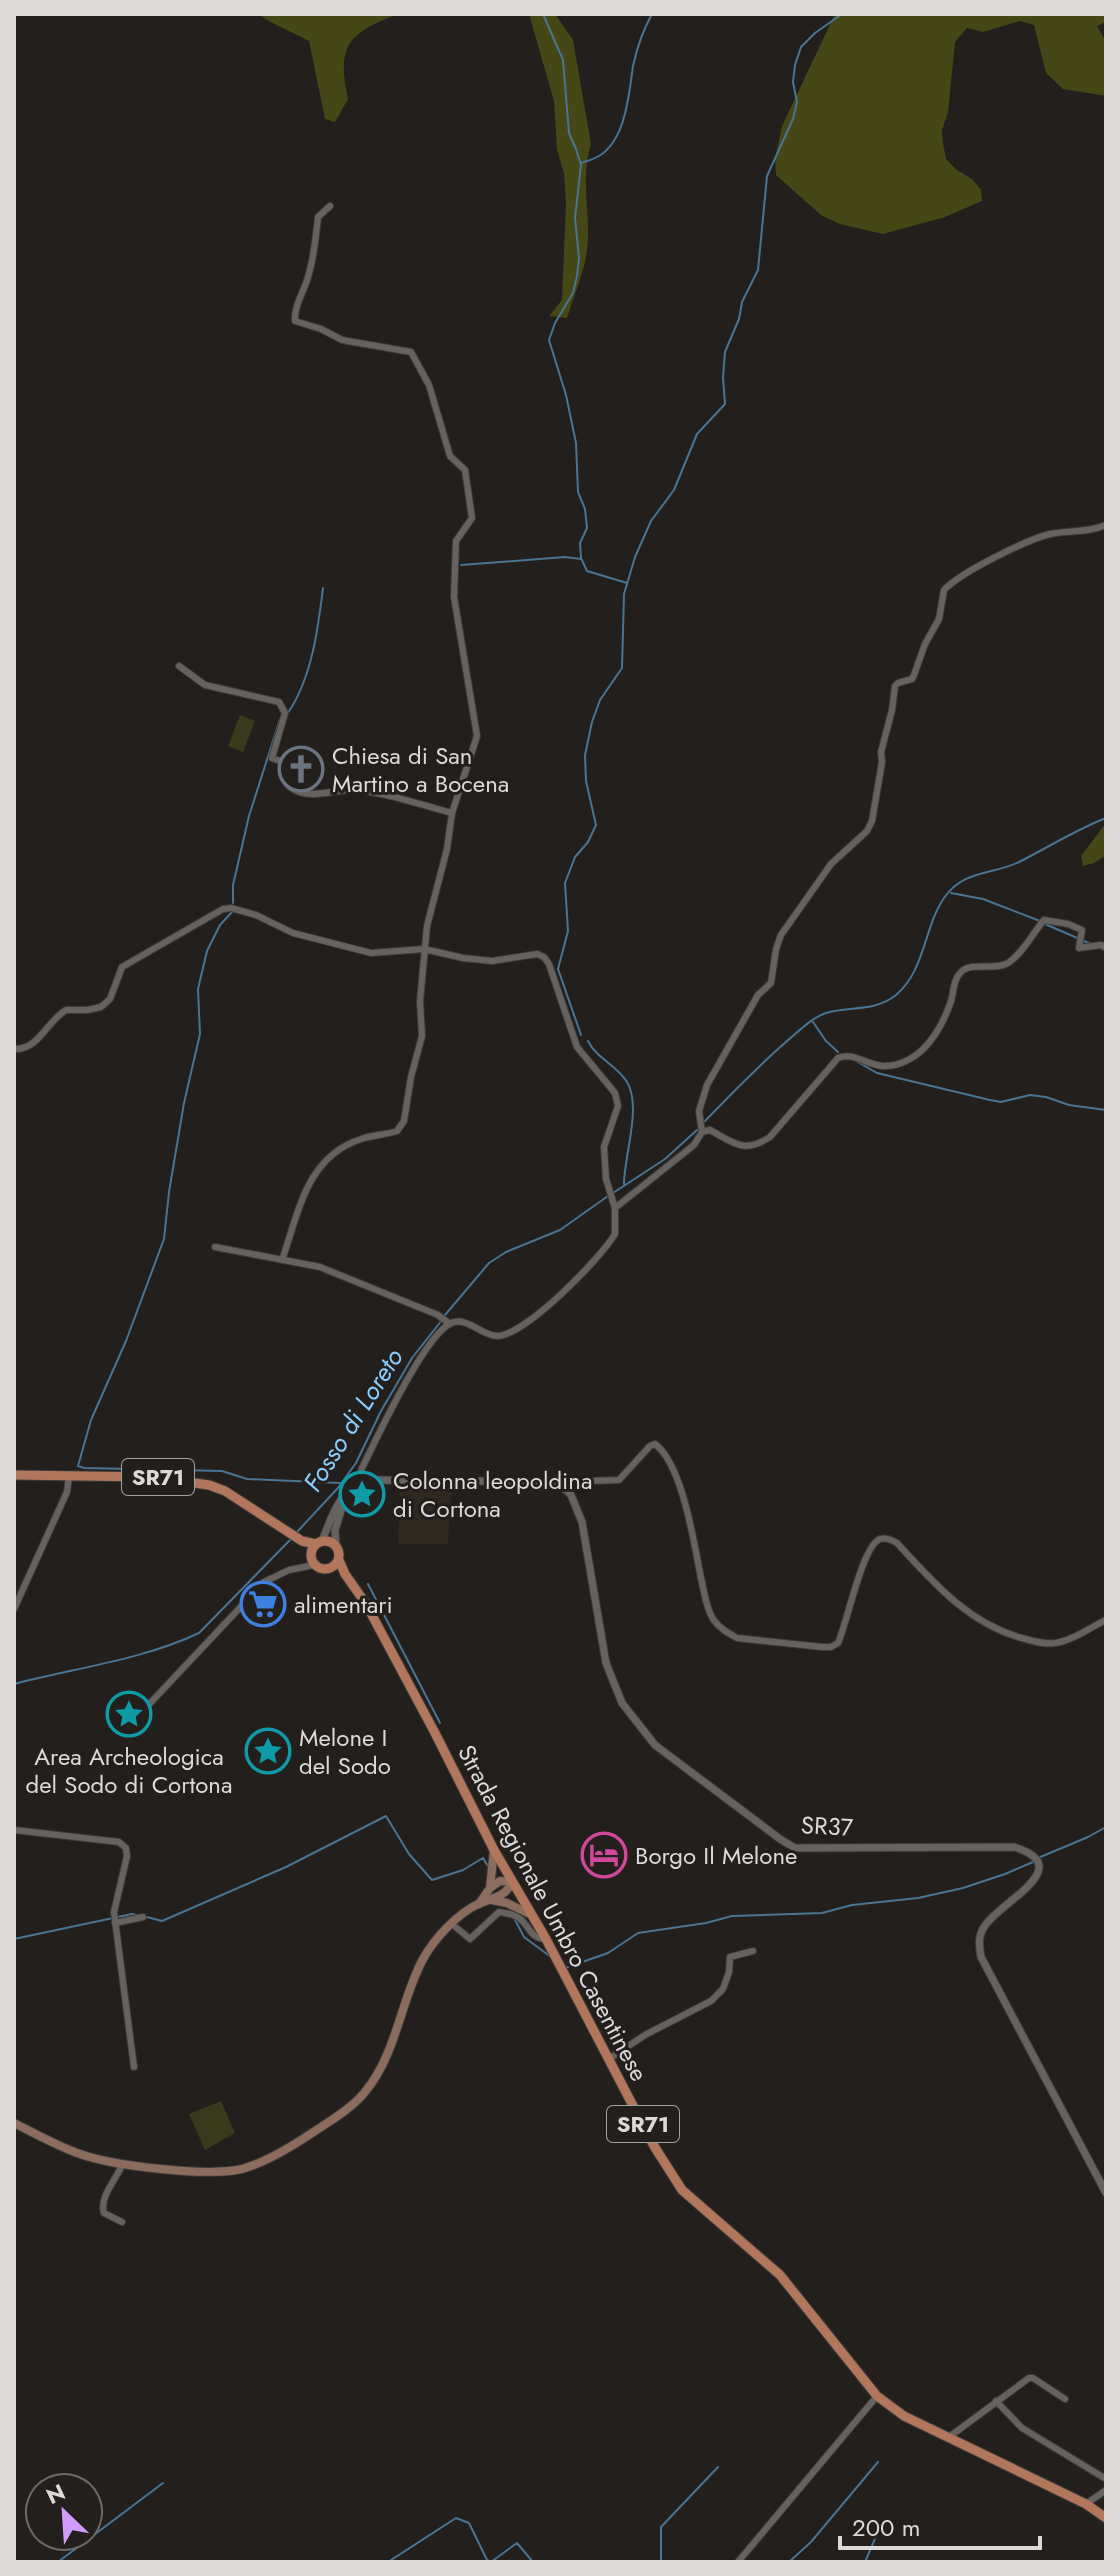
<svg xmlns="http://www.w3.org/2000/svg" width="1120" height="2576" font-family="Jost,sans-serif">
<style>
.built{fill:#2f2821}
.green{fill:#393a1b}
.forest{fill:#464717}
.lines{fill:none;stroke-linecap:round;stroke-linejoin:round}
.stream{stroke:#497493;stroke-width:2}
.minor-casing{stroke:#3e3b39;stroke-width:8}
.tertiary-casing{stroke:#3e3b39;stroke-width:9}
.secondary-casing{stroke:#3e3b39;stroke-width:10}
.primary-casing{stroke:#3e3b39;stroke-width:11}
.minor{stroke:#66625f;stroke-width:6}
.tertiary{stroke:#66625f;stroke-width:7}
.secondary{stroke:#8c6c5d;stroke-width:8}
.primary{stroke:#b1765b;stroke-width:9}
.labels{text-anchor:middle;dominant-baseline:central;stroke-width:6;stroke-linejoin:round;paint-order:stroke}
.shield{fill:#221f1d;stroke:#a4a2a0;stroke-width:2}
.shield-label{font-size:22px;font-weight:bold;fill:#dcdad8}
.poi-label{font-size:24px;fill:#dcdad8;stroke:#221f1d;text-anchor:start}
.street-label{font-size:24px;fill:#dcdad8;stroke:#221f1d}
.water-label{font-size:26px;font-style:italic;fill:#89cdfe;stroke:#221f1d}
</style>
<rect width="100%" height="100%" fill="#221f1d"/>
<path class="built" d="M400 1485H452L448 1544H398Z"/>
<path class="green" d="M240 715 255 721 243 752 228 746Z
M221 2101 235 2133 205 2150 189 2114Z"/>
<path class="forest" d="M258 14H398C349 33 336 44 348 99L335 122 325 119 309 41C291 31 275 26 258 14Z
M529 14H555L573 40 591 144C579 184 593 219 586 257 582 278 573 298 567 318L549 316 562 300 566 203 564 173 557 150 554 101Z
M835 14H1106V22L1097 26 1106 42V96L1063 89 1046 73 1034 25 1020 21 983 32 967 28 955 42 948 112 942 130 943 143 946 159 957 170 972 179 981 190 982 201 945 217 883 234 840 224 821 215 776 175 775 159 782 126Z
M1106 823V855L1094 863 1083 866 1081 856Z"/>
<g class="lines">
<path class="stream" d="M543 14 563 60 569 133 576 149 581 165 575 218 579 258 577 276 573 293 555 323 549 340 566 395 576 443 578 492 585 509 587 528 580 543 581 558 587 571 627 583
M581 163C587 161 594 159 599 156 626 140 629 93 633 66 637 48 643 30 652 14
M461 565 565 557 581 559
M288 713C312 677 318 629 323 588
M951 893 983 899 1040 921
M233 903V885L249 816 280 719
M232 912 220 925 207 951 198 989 200 1034 184 1103 169 1192 164 1239 126 1341 91 1420 78 1466 84 1468 222 1471 247 1479 340 1483
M1045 924 1091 944
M813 1022 826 1041 838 1052
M581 1035 558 969 568 931 565 883 575 857 588 842 596 825 586 781 585 755 592 722 600 700 622 668 624 594 635 557 651 521 674 490 697 434 725 404 723 377 725 352 739 319 742 302 758 270 767 176 793 119 797 102 793 82 795 65 801 47 815 33 842 14
M588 1041C597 1059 617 1065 627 1082 642 1107 624 1156 624 1184
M856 1061 877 1073 990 1100 1001 1102 1030 1095 1046 1097 1069 1105 1106 1110
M704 1122C731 1094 757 1067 786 1042 798 1032 811 1018 826 1013 849 1006 875 1012 896 995 925 971 924 927 944 898 964 869 993 875 1019 862 1049 847 1075 830 1106 818
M613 1193 665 1159 697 1130
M445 1315 489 1263 506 1252 560 1230 608 1196
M297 1532 337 1489 356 1463 381 1411 412 1358 442 1320
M368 1584 440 1723
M14 1684C75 1668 142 1660 199 1633L290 1540
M1038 1858 1088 1837 1106 1827
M513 1916 524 1937 551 1957
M147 1917 162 1921 286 1867 386 1816 409 1854 432 1880 463 1870 483 1858 489 1868
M14 1939 132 1914 136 1915
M565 1968 608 1953 638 1933 706 1923 732 1916 822 1913 852 1905 918 1898 963 1888 1005 1874 1033 1862
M58 2562 163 2483
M388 2562 456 2518 469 2523 487 2560 491 2562 517 2543 533 2562
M661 2562V2527L718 2467
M789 2562 811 2542 878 2462
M865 2562 880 2527"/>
<g class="minor-casing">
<path id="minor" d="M179 666 205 685 279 702 285 713 272 758 283 762C285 773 281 782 293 789 311 800 334 789 354 790 381 791 425 806 452 813
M14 1049C39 1050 46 1022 66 1010H87L101 1007 110 999 122 967 223 909 231 908 256 915 293 933 371 953 424 949 463 958 492 961 537 954 544 957 549 964 577 1047 615 1093 618 1106 604 1147 606 1179 615 1208V1234C600 1259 525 1336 497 1336 482 1336 467 1316 451 1323 424 1336 377 1438 362 1468L358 1483
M702 1132 710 1130C734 1143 744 1154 770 1137L838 1058C860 1049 873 1078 908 1060 929 1050 944 1023 951 1001 954 991 953 980 961 972 972 961 995 971 1008 963 1023 953 1033 933 1044 920L1068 924 1082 930 1079 948 1101 945 1106 948
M615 1208 694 1145 702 1132 699 1111 707 1085 758 995 771 983 776 949 781 935 831 864 867 831 872 821 882 762 881 752 892 710 895 686 898 683 912 679 914 675 925 644 939 619 944 590C961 572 1026 540 1050 534 1070 530 1087 533 1106 525
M215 1247 320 1267 438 1315 450 1324
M282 1260C299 1212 306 1157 361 1139 372 1135 385 1135 397 1131L404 1121 411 1077 422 1036 420 1001 427 926 447 849 452 813 477 736 454 597 456 541 472 518 465 470 450 456 429 385 411 352 342 340 321 329 295 321C294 305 304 292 308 277 314 257 316 238 318 217L330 206
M557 1482 619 1480 650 1446 655 1444C683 1465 694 1544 701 1578 704 1591 706 1608 713 1619 719 1628 728 1633 737 1638L822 1647H831L838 1643C847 1624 862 1546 880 1539 886 1537 892 1540 897 1543 933 1582 966 1621 1018 1637 1029 1640 1043 1645 1055 1643 1072 1641 1091 1627 1106 1620
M14 1609 67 1492 69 1476
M124 1731 264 1582 289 1570 314 1565
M14 1830 119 1842 126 1848 127 1856 114 1912 134 2067
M115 1923 143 1917
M452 1924 470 1939 499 1912C505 1913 514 1914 519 1918 530 1926 530 1939 546 1939
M609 2059 645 2035 711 2001 723 1989 729 1972 730 1957 753 1951
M122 2222 104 2213C99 2196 117 2179 123 2163
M996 2401 1022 2428 1106 2479
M949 2437 1029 2378H1033L1065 2399
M1086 2504 1106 2490
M738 2562 877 2396"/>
</g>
<g class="tertiary-casing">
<path id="tertiary" d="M322 1541C334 1512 340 1484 375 1480L557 1482 571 1495 582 1522 606 1663 622 1703 655 1745 780 1839 795 1848 1014 1847C1079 1867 999 1902 984 1927 978 1936 979 1946 981 1957L1106 2193
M336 1545 335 1530 345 1498"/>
</g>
<g class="secondary-casing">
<path id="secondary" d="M490 1888 494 1850
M492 1900 507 1903 532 1915
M14 2123C36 2134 57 2146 80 2154 114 2166 208 2177 242 2169 267 2162 291 2147 312 2133 330 2121 351 2109 365 2092 397 2053 400 2002 423 1959 434 1939 457 1914 478 1904 492 1898 506 1897 512 1882L500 1881 490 1888 479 1904"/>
</g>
<g class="primary-casing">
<path id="primary" d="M14 1475 152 1477 209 1485 225 1491 302 1541 316 1544
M311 1555a14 14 0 1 1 28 0a14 14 0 1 1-28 0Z
M339 1560 345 1574 366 1604 435 1733 494 1850 546 1939 654 2146 682 2190 780 2275 877 2396 904 2416 1086 2504 1106 2518"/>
</g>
<use href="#minor" class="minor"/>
<use href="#tertiary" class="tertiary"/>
<use href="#secondary" class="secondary"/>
<use href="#primary" class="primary"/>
</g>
<defs>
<g id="church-ring" transform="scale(2.3)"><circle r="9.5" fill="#221f1d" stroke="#6b7280" stroke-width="1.5"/><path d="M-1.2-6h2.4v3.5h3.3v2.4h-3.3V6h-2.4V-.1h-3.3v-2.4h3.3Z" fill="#6b7280"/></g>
<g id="sight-ring" transform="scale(2.3)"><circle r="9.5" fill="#221f1d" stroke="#0f9aa8" stroke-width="1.5"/><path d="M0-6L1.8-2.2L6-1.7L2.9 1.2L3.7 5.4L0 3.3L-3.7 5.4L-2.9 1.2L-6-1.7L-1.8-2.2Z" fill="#0f9aa8"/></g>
<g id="supermarket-ring" transform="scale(2.3)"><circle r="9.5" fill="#221f1d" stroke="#3f7fe0" stroke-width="1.5"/><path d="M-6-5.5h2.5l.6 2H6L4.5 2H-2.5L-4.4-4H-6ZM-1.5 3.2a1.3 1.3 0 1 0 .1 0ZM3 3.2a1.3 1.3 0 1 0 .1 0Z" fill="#3f7fe0"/></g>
<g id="hotel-ring" transform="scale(2.3)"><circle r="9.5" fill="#221f1d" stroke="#d1479c" stroke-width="1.5"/><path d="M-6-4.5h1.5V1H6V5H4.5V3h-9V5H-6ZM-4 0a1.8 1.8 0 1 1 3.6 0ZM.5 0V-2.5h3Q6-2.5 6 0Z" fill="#d1479c"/></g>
</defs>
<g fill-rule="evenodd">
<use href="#church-ring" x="301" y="769"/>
<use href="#sight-ring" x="362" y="1494"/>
<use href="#supermarket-ring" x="263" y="1604"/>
<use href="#sight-ring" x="129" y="1714"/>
<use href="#sight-ring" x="268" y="1751"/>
<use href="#hotel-ring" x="604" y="1855"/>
</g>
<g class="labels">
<g class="shield">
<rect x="122" y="1459" width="72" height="36" rx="6"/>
<rect x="607" y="2106" width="72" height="36" rx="6"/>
</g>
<g class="shield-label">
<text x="158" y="1477">SR71</text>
<text x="643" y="2124">SR71</text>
</g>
<g class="poi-label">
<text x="332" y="755">Chiesa di San<tspan x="332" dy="28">Martino a Bocena</tspan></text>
<text x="393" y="1480">Colonna leopoldina<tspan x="393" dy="28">di Cortona</tspan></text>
<text x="294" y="1604">alimentari</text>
<text x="299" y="1737">Melone I<tspan x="299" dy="28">del Sodo</tspan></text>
<text x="129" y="1756" text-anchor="middle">Area Archeologica<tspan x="129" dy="28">del Sodo di Cortona</tspan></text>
<text x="635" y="1855">Borgo Il Melone</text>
</g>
<g class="street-label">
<text transform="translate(827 1826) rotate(3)">SR37</text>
<text transform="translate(553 1913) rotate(62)">Strada Regionale Umbro Casentinese</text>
</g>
<g class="water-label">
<text transform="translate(353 1420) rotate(-58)">Fosso di Loreto</text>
</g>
</g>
<rect width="1120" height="2576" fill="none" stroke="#dcdad8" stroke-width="32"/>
<g transform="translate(64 2512) rotate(335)"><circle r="38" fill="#221f1d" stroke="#6c6a68" stroke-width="2"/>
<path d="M0-6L14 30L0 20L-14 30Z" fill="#d29cfd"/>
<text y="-12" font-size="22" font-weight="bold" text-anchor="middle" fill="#dcdad8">N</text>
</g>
<path d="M840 2536v12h200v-12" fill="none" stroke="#dcdad8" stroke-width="4"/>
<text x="852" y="2536" font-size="24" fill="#dcdad8" stroke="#221f1d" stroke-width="6" paint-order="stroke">200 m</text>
</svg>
